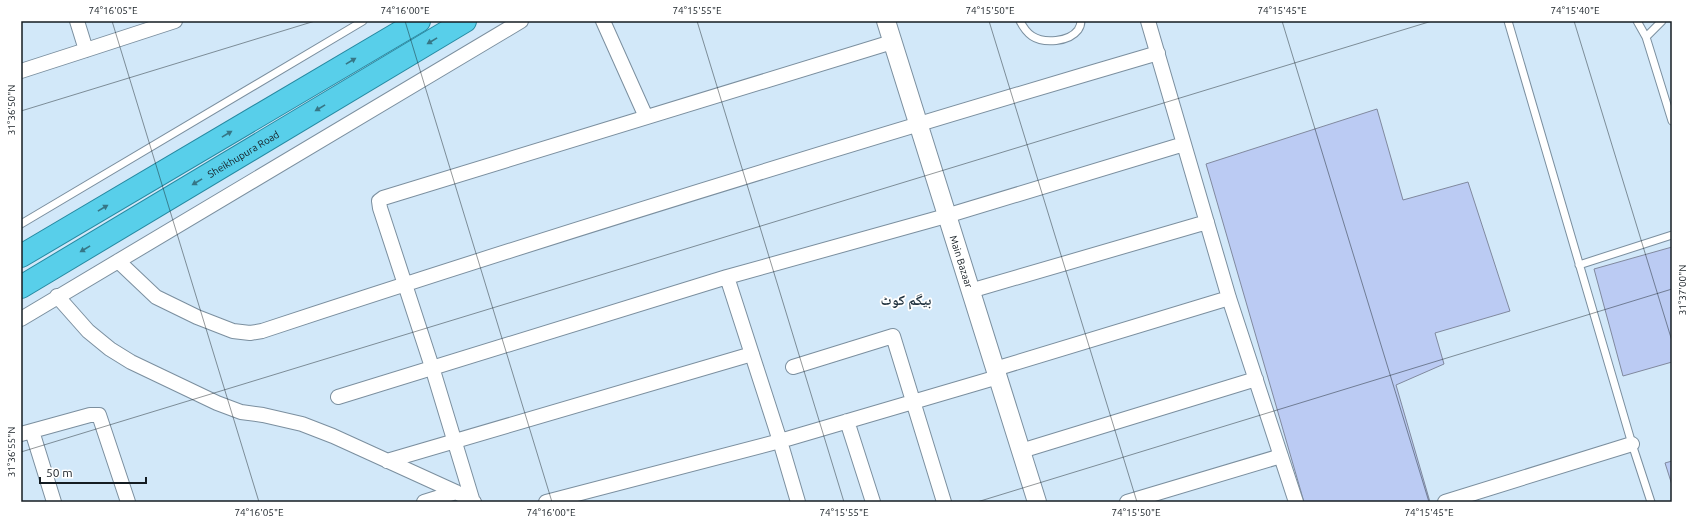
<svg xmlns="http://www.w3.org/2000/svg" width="1693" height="523" font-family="Ubuntu,'Noto Naskh Arabic',sans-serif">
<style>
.building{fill:#bbcbf3;stroke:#80899e}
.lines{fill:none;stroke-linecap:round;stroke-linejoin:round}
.service-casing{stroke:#7b8f9f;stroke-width:9}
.minor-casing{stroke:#7b8f9f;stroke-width:16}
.tertiary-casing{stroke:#7b8f9f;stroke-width:20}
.trunk-casing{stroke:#2689a1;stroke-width:24}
.service{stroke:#fff;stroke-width:7}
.minor{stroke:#fff;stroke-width:14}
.tertiary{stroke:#fff;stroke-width:18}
.trunk{stroke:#58cfea;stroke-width:22}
.oneway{fill:#367686}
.ticks{fill:none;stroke:#141c22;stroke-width:1;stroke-opacity:0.45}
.labels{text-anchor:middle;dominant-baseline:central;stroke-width:3.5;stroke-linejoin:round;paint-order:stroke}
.street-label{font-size:10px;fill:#141c22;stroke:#fff}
.district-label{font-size:14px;font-weight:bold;fill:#1e303d;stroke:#fff}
.neatline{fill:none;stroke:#141c22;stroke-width:1.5}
.ticks-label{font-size:10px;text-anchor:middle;fill:#141c22}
</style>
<rect width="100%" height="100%" fill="#d2e8f9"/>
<path class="building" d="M1377 109 1403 200 1468 182 1510 311 1435 333 1444 364 1396 385 1430 502H1304L1206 164Z
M1672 247V362L1623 376 1594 269Z
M1672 461V485L1665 463Z"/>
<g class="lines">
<g class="service-casing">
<path id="service" d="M1020 21C1023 27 1026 32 1032 36 1044 44 1069 42 1078 30 1080 27 1081 24 1081 21
M1508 21 1632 444 1651 502
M1637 21 1646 37 1672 121
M1646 37 1662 21
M21 224 363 21
M1579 265 1672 235"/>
</g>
<g class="minor-casing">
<path id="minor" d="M77 21 86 50 175 21
M603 21 646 117
M1148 21 1229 298 1296 502
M21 71 86 50
M118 261 156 297 197 317 233 331 250 333 262 331C559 233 858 141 1158 53
M727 277 780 441 798 502
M970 291 1207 222
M57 296 88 331 110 349 131 362 217 403 241 412 263 415 302 424 333 436 456 492 474 502
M21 319 521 21
M793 367 893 336 944 502
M995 369 1229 298
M338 397 727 277 946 216 1184 144
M847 421 873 502
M32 431 54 502
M21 434 90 415H99L128 502
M1021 451 1256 379
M387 461 752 354
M424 502 456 492
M473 502 432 367 380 208 379 201 383 198 892 42
M546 502 780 441 998 377
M1127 502 1281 456
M1445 502 1632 444"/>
</g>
<g class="tertiary-casing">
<g id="tertiary">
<path id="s1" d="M886 21 1037 502"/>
</g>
</g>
<g class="trunk-casing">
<g id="trunk">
<path d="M21 256 419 21"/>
<path id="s2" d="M21 287 465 21"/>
</g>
</g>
<use href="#service" class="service"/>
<use href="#minor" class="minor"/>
<use href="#tertiary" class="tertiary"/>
<use href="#trunk" class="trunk"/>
</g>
<defs><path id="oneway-solid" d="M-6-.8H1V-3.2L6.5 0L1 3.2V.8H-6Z"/></defs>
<g class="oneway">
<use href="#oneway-solid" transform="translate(432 41) rotate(149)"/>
<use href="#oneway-solid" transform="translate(351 61) rotate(-31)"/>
<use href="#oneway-solid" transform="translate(320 108) rotate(149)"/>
<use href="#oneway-solid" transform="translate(227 134) rotate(-31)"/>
<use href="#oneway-solid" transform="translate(197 182) rotate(149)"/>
<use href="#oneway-solid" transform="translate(103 208) rotate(-31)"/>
<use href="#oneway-solid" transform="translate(85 249) rotate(149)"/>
</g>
<path class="ticks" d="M112 21 259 502M405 21 552 502M697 21 844 502M989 21 1137 502M1282 21 1429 502M1574 21 1672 341M21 111 315 21M21 452 1432 21M977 502 1672 289"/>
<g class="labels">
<g class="street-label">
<text stroke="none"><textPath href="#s2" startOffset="259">Sheikhupura Road</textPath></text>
<text stroke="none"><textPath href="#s1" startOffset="252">Main Bazaar</textPath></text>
</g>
<g class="district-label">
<text x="906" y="300">بیگم کوٹ</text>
</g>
</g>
<rect width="1693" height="523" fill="none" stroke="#ffffff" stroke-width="44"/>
<path d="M40 477v6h106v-6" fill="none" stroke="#141c22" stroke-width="2"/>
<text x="46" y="477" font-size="12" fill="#141c22" stroke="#ffffff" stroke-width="3" paint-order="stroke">50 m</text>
<rect x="22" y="22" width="1649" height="479" class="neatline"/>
<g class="ticks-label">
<text x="113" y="14">74°16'05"E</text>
<text x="405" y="14">74°16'00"E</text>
<text x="697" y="14">74°15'55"E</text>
<text x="990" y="14">74°15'50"E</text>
<text x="1282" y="14">74°15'45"E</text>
<text x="1575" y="14">74°15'40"E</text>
<text transform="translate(11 110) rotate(-90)" y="4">31°36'50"N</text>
<text transform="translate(1682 290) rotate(-90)" y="4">31°37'00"N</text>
<text transform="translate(11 452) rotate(-90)" y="4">31°36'55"N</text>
<text x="259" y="516">74°16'05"E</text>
<text x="551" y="516">74°16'00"E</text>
<text x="844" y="516">74°15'55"E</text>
<text x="1136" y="516">74°15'50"E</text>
<text x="1429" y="516">74°15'45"E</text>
</g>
</svg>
